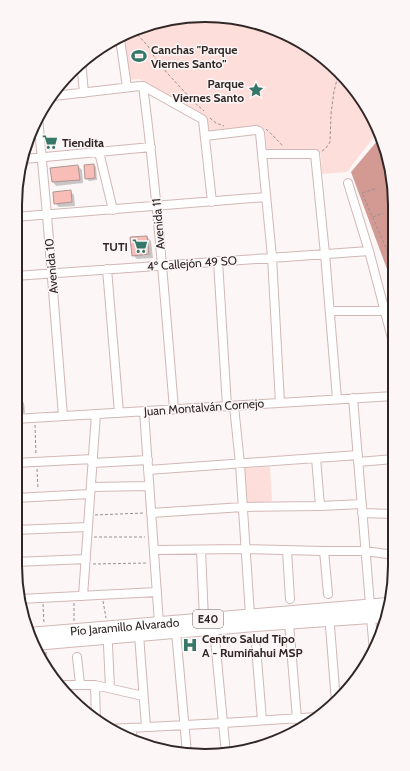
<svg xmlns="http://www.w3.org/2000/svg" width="410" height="771" font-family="Cabin,sans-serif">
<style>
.green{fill:#fededa}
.water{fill:#d39a94}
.shadow{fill:#0003}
.building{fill:#f7bdb6;stroke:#ae9693}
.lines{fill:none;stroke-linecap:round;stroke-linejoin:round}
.minor-casing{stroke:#d1b8b5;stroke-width:10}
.highway-casing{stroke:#d1b8b5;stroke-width:14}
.path{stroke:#98908f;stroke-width:1;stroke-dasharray:3 2;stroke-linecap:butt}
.minor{stroke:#fff;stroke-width:8}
.highway{stroke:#fff;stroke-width:12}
.labels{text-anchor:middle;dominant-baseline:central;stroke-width:3;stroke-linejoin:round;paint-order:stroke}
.shield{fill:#fcf7f6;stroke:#6e6564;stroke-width:1}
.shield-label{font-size:11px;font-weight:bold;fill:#312726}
.poi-label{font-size:12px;font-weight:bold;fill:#312726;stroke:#fcf7f6;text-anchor:start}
.street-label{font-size:12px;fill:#312726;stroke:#fcf7f6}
.rim{fill:none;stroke:#312726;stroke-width:2}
</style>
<rect width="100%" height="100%" fill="#fcf7f6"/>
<path class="green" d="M218 15 289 35 330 62 363 99 376 134 347 172 322 174 321 154 267 152 265 130 211 135 206 117 139 79 130 80 123 37 144 25Z
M270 467 272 501 246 503 243 468Z"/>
<path class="water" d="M378 140 393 180 394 288 351 172Z"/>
<path class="shadow" d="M93 165 96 167 97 180 89 181 86 178Z
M78 166 82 170 83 183 56 186 53 182Z
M70 191 74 195 75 206 59 207 55 203Z
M147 237 151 241 153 258 137 259 133 255Z
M15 401H22L24 403 25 413H17L15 411Z"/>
<path class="building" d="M94 164 95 178 85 179 84 165Z
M78 165 80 180 52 182 50 168Z
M71 190 72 202 54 204 53 192Z
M147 236 149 254 132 256 130 237Z
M15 400H22L23 410 15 411Z"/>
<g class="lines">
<g class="minor-casing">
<path id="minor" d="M120 39 127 87
M81 61 84 93
M143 86C157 193 165 301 174 409
M54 96 140 86H143L202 119 203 120 212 202
M38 117 47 215 63 416
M205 136 256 130 259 131 260 133 272 257 280 403
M99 152 113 210
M262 154H315L325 254 337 399
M24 159 151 147
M348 183 369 251 394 346
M15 217 266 197
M218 261 227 406
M107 269 119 413
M15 276 369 251
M330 311H384
M353 398 370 605
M234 406 240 464 250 615
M144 411 159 623
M15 419 394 396
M316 458 320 506
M358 462 394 459
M15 463 93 459
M92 463 148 460
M148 470 358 455
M91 487 149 486
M15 498 90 494
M151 513 243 507 320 506 362 504
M362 513 394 514
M15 530 88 527
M154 550 245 549 324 551H365L395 555
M201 550 204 620
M287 550 290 599
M324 551 328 594
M15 562 86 559
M83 596 96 414
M20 599 157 592
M371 617 374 652
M289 623 297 719
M330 626 336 702
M214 629 226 754
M176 632 187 753
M139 635 146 727
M108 645 110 688
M256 647 262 720
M77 657 80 684
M47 666V667
M57 685H95L143 696
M95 685 96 721
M131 728 133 739
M110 729 223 723 317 717"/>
</g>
<g class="highway-casing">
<g id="highway">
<path id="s1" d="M29 634 388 604"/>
<path d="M34 644 255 625 385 616"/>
</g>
</g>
<path class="path" d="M134 31 148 46 155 58 168 74 194 102 204 111
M210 118 216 123 224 126
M266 129C269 132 273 135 276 139 279 141 280 144 283 146
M322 151 326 148 330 142 331 114 334 91 339 72
M375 189 362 193 387 250 394 276
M373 217 383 213
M388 252 394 250
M35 425 36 455
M37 469 38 489
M95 515 144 513
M94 537H145
M93 564 148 563
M103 601 106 618
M74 603V622
M43 604 44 623
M255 634 256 641
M46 652V659"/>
<use href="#minor" class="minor"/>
<use href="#highway" class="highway"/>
</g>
<defs>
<g id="stadium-bare" transform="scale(1.2)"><path d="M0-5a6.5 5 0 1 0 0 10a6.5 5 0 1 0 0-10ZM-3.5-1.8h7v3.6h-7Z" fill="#357768" stroke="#fcf7f6" stroke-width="2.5" paint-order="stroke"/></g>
<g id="sight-bare" transform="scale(1.2)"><path d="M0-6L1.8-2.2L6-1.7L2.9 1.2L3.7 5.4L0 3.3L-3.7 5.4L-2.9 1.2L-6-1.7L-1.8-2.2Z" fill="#357768" stroke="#fcf7f6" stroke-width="2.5" paint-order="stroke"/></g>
<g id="supermarket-bare" transform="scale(1.2)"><path d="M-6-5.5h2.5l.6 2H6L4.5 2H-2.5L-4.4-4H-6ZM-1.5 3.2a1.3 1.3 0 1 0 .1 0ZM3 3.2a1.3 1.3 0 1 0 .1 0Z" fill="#357768" stroke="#fcf7f6" stroke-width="2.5" paint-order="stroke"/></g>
<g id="hospital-bare" transform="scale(1.2)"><path d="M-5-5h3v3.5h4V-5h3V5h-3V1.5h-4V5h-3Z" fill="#357768" stroke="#fcf7f6" stroke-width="2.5" paint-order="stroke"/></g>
</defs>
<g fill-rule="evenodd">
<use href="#stadium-bare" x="139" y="56"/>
<use href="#sight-bare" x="256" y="90"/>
<use href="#supermarket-bare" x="50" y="142"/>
<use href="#supermarket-bare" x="140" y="246"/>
<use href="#hospital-bare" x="190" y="645"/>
</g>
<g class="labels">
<rect class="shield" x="193" y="610" width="30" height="18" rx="3"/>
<g class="shield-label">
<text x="208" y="619">E40</text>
</g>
<g class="poi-label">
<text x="151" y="49">Canchas "Parque<tspan x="151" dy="14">Viernes Santo"</tspan></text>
<text x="244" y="83" text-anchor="end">Parque<tspan x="244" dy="14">Viernes Santo</tspan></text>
<text x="62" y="142">Tiendita</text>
<text x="128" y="246" text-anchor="end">TUTI</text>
<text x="202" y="638">Centro Salud Tipo<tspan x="202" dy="14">A - Rumiñahui MSP</tspan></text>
</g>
<g class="street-label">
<text transform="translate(158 224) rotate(-95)">Avenida 11</text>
<text transform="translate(192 263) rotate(-4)">4º Callejón 49 SO</text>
<text transform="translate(51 266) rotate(-95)">Avenida 10</text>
<text transform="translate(204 407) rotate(-4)">Juan Montalván Cornejo</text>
<text stroke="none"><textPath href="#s1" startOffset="96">Pío Jaramillo Alvarado</textPath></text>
</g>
</g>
<path d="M0 0H410V771H0ZM205 22H205A183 183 0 0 1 388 205V566A183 183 0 0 1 205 749H205A183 183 0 0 1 22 566V205A183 183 0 0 1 205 22Z" fill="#fcf7f6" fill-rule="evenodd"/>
<path class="rim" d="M205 22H205A183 183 0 0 1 388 205V566A183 183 0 0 1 205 749H205A183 183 0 0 1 22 566V205A183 183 0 0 1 205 22Z"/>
</svg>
